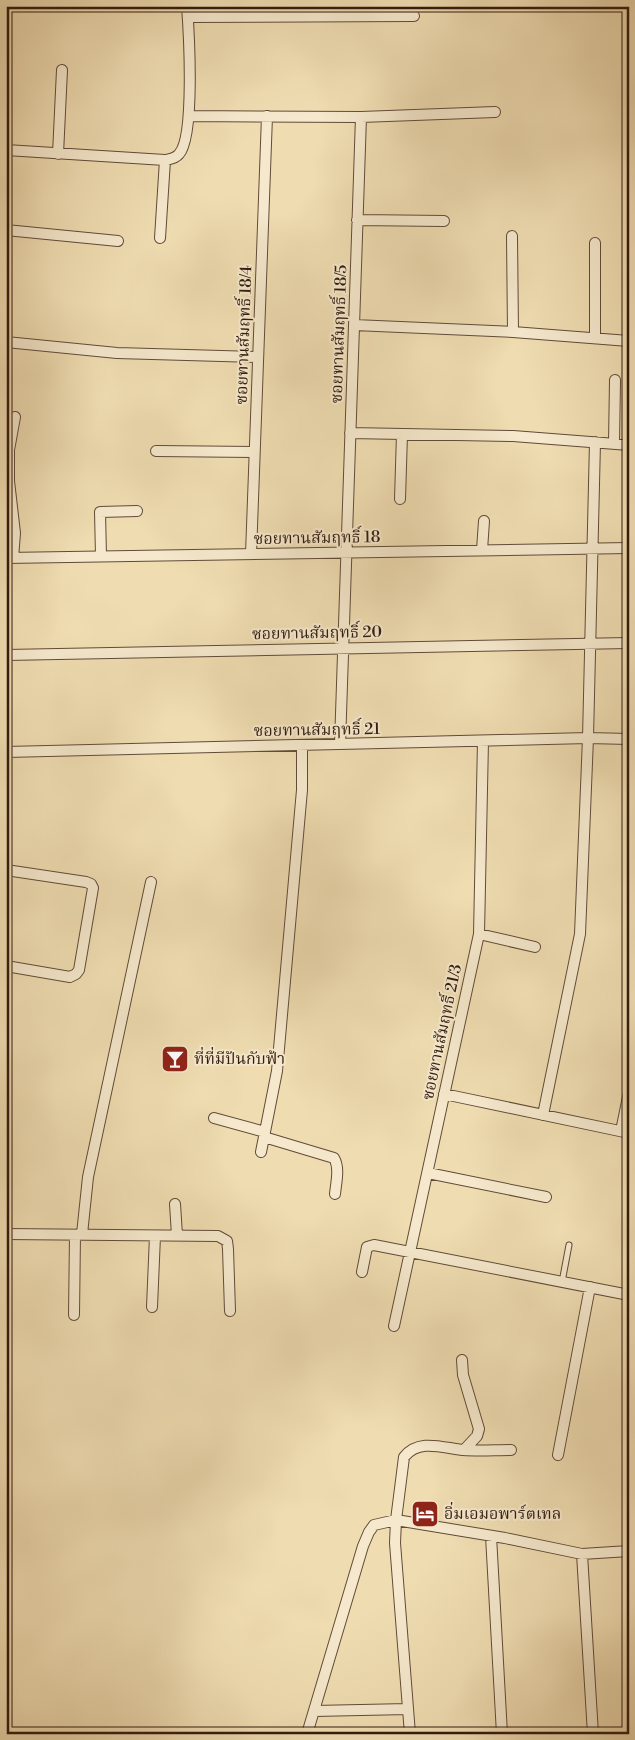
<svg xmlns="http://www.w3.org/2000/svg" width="635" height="1740" font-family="'Libre Bodoni','Noto Serif Thai',serif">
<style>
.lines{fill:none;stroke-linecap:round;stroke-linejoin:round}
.lane-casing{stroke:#614b38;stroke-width:7}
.street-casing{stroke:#614b38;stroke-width:12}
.lane{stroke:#f5e8cc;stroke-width:5}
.street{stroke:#f5e8cc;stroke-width:10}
.labels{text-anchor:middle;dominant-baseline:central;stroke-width:4;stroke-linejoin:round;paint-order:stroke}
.street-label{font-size:16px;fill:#321b0f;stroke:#f5e8cc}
.poi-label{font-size:16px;fill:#321b0f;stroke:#f5e8cc;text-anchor:start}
</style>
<rect width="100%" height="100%" fill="#efdcb1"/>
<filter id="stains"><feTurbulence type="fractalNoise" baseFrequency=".004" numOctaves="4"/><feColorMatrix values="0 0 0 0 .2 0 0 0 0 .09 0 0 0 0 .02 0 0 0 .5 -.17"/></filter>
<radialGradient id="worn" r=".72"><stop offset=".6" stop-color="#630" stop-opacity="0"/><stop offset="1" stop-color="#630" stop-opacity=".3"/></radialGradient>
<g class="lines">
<g class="lane-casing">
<path id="lane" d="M562 1282 569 1245"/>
</g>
<g class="street-casing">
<path id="street" d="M188 17 414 16
M189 116 361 117 495 112
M6 150 165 160C170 159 175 159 179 154 195 137 189 33 187 6
M58 154 62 70
M357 220 444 221
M6 230 118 241
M512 236 513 332
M160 238 165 160
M595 243V338
M354 325 513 332 629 341
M6 342 117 353 258 357
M350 433 513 436 629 445
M614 444 615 380
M156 451 254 452
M400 499 402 434
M482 550 484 521
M251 554 267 116
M101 556 100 512 137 511
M6 558 629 548
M13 558 15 533 9 481V450L15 417
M6 655 629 643
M340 744 361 117
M6 752 588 738 629 739
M6 870 86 882 91 884 93 888 79 970 76 974 70 977 6 966
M479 934 535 947
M444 1094 629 1133
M543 1115 580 934 588 738 595 442
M214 1118 265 1132
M621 1131 629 1092
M264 1137 334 1158C340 1168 336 1183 335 1194
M261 1152 277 1071 302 790V745
M428 1173 546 1197
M175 1204 177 1235
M6 1234 218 1236 227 1241 228 1249 230 1311
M82 1234 88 1177 151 882
M362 1272 367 1247 374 1245 629 1295
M152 1307 155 1236
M74 1315 75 1235
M394 1326 479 934 483 741
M462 1360 463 1375 479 1429 477 1436 464 1450
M558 1455 590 1287
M491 1536 502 1734
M582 1554 593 1734
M314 1711 408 1709
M307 1734 363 1546 369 1532 374 1525 396 1520 505 1538 582 1554 629 1551
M410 1734 395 1543 396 1520 404 1457C419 1438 443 1448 463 1450 479 1451 495 1450 511 1450"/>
</g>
<use href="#lane" class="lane"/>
<use href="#street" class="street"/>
</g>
<defs>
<g id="bar-square" transform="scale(1.4375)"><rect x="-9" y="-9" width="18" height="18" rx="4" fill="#8f2418" stroke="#f5e8cc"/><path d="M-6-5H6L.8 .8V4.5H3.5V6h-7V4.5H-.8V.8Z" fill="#fff"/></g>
<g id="hotel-square" transform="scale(1.4375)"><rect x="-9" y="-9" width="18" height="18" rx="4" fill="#8f2418" stroke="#f5e8cc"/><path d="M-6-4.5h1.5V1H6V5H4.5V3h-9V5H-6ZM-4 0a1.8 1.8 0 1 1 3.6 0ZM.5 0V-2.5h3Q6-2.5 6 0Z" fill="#fff"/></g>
</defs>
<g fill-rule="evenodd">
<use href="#bar-square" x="175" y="1059"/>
<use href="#hotel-square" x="425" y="1514"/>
</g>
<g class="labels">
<g class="street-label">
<text transform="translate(339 334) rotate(-88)">ซอยทานสัมฤทธิ์ 18/5</text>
<text transform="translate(244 335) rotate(-88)">ซอยทานสัมฤทธิ์ 18/4</text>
<text transform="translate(317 538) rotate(-1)">ซอยทานสัมฤทธิ์ 18</text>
<text transform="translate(317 633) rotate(-1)">ซอยทานสัมฤทธิ์ 20</text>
<text transform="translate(317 730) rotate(-1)">ซอยทานสัมฤทธิ์ 21</text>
<text transform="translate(442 1032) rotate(-78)">ซอยทานสัมฤทธิ์ 21/3</text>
</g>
<g class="poi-label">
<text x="194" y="1059">ที่ที่มีปันกับฟ้า</text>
<text x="444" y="1514">อิ่มเอมอพาร์ตเทล</text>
</g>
</g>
<rect width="635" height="1740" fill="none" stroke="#efdcb1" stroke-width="25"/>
<rect x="8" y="8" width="620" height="1725" fill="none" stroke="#321b0f" stroke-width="2.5"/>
<rect x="12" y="12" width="610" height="1715" fill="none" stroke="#321b0f"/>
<rect width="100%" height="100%" filter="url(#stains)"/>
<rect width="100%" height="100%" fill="url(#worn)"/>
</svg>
